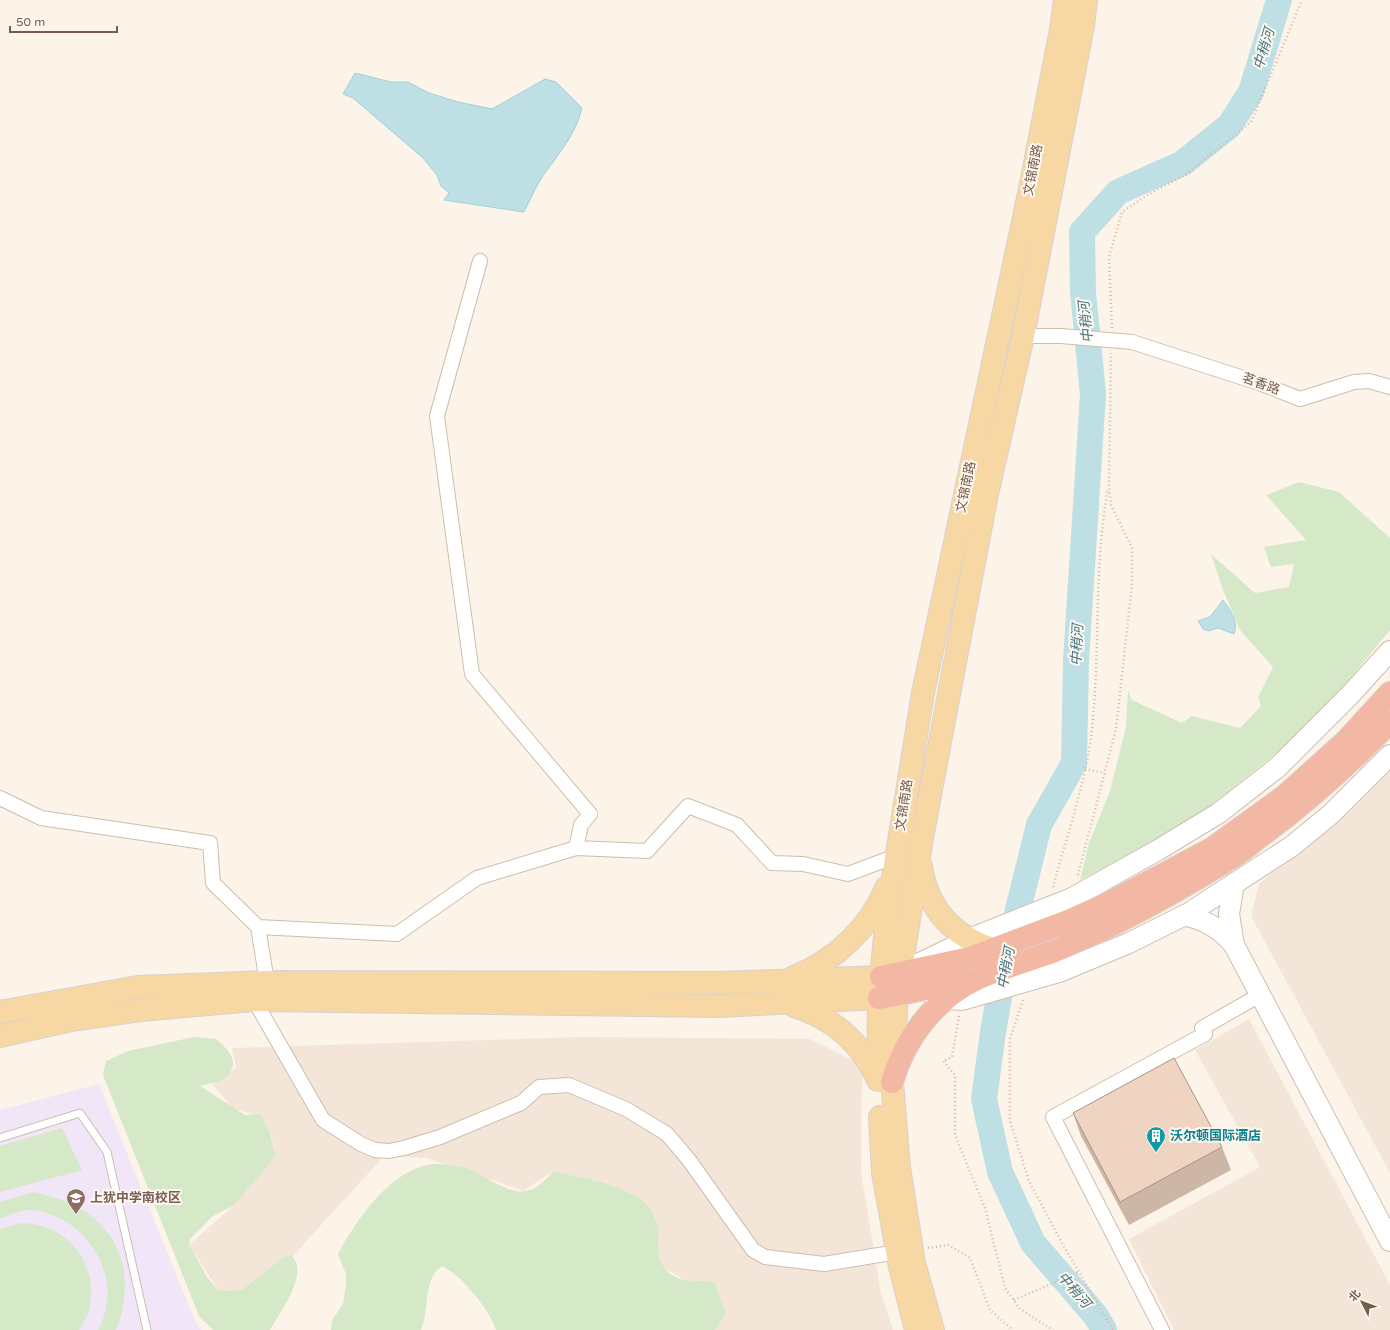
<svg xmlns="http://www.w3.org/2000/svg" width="1390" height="1330" font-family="'Varela Round','Noto Sans SC',sans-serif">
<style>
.residential{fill:#f3e6d8}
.education{fill:#f1e5f8}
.green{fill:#d5e9c8}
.water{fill:#bee0e5;stroke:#a4cfd7}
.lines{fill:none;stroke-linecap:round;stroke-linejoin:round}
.river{stroke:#bee0e5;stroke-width:26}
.lane-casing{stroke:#cebdaf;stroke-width:9}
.street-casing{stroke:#cebdaf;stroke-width:16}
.secondary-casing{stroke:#d0bdad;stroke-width:22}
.primary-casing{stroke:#d9d1cd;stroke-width:24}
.highway-casing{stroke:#d9d1cd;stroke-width:24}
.path{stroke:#d6b7a4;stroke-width:2.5;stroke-dasharray:1 3;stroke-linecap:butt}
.lane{stroke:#fff;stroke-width:7}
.street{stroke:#fff;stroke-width:14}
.secondary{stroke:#fff;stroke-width:20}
.primary{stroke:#f7d8a5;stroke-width:22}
.highway{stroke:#f3b8a3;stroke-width:22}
.street-bridge-casing{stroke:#cebdaf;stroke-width:16;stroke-linecap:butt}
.street-bridge{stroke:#fff;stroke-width:14}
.wall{fill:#ceb6a7}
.building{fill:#f0d4c2;stroke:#a89488}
.labels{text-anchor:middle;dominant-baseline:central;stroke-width:4;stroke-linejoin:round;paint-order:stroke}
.street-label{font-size:13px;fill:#765c4d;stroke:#fef8f0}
.culture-label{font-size:13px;font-weight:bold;fill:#0d838f;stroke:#fef8f0;text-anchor:start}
.education-label{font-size:13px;font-weight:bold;fill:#785e54;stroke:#fef8f0;text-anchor:start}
.water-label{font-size:14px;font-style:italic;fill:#447781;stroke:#fef8f0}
</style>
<rect width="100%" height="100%" fill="#fcf4e9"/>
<path class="residential" d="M1390 769V1173L1251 916 1259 884Z
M1249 1019 1390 1285V1330H1174L1129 1239 1260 1167 1195 1050Z
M583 1037 810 1039 862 1065 861 1172 881 1293 893 1330H711L685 1280 661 1266 658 1254V1226L630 1192 593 1180 553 1171 523 1191 479 1175 465 1168 449 1166 427 1158 384 1156 292 1257 288 1256 242 1290 219 1291 189 1245 233 1206 274 1147 270 1133 261 1114 254 1115 233 1108 213 1085 236 1068 232 1048Z"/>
<path class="education" d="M99 1084 195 1321 201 1330H0V1110Z"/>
<path class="green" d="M1299 482 1339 492 1390 538V630L1347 682 1284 747 1205 810 1124 858 1080 880 1089 843 1110 791 1126 727 1128 691 1132 700 1182 723 1192 716 1240 728 1261 706 1258 697 1273 667 1240 630 1223 590 1211 554 1255 593 1289 587 1294 564 1271 567 1264 547 1306 540 1266 495Z
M194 1037 216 1039C230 1050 243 1066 222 1080 216 1083 206 1084 200 1086L245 1115 261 1114 270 1133 275 1155 267 1167 233 1206 213 1216 190 1239 189 1245 207 1277 219 1291 242 1290 284 1257 290 1255C312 1270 279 1314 270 1330H213L199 1316 103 1075 106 1061 128 1051Z
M62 1128 82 1170 0 1192V1146Z
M432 1164C444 1164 461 1165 472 1170 502 1185 525 1209 553 1171 578 1177 630 1185 647 1205 651 1210 656 1220 658 1227 659 1233 658 1239 658 1245 658 1263 666 1276 685 1280 695 1282 705 1280 715 1282L726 1314 715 1330H496C490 1310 461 1275 442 1266 422 1280 430 1309 421 1330H331L332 1320 343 1304 346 1283V1274L338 1254C357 1219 390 1170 432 1164Z
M34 1192C50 1196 69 1201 83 1210 126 1239 134 1284 116 1330H98C126 1279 88 1217 33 1210 21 1209 10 1215 0 1218V1202Z
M20 1223C68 1223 100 1264 89 1311 87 1317 82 1324 79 1330H0V1229Z"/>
<path class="water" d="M355 73 391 82H408L429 93 458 102 492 109 545 79 556 82 582 108C575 138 555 157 539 182 534 191 529 202 524 212L444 200 449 193 441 186 437 175 423 158 353 98 343 94Z
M1223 600C1230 610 1239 621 1234 634L1218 628 1209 631 1203 629 1198 621 1210 617Z"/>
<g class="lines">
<path class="river" d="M1104 1330 1096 1316 1033 1243 1000 1172 984 1099 993 1032 1006 958 1039 825 1074 763 1076 661 1093 394 1083 292 1082 232 1118 192 1183 163 1229 126 1251 92 1279 0"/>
<g class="lane-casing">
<path id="lane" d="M0 1138 80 1113 107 1152 147 1330"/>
</g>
<g class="street-casing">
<path id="street" d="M480 261 437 416 472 674 590 814 581 825 576 848 647 851 688 806 737 825 772 863 803 864 848 874 896 856
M1023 336H1061
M1132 342 1262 384 1300 399 1354 382 1369 381 1390 387
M0 798 41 818 210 843 213 883 258 927 267 982
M258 927 397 934 477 878 576 848
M254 1000 323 1120 361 1144 375 1150 389 1151 404 1148 440 1137 521 1103 539 1087 569 1085 626 1109 667 1134 689 1160 753 1250 765 1257 824 1264 897 1252
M1162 1330 1053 1117 1205 1034 1202 1028 1260 995"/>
</g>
<g class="secondary-casing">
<path id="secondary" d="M1184 915C1205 920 1220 928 1234 945L1390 1241
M1234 945 1229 914 1234 883
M916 965 974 937 1072 898 1158 850 1219 813 1278 767 1350 695 1390 651
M935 998 962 1000 1059 972 1129 943 1189 913 1292 846 1331 814 1390 755"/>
</g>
<g class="primary-casing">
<path id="primary" d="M921 866C927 908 953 937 993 949
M794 977C834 961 869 929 886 888
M794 1006C833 1018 861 1042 878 1080
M0 1012 138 987 267 982 719 983 881 977
M0 1036 71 1020 140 1010 254 1000 718 1006 879 998
M878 1078 879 998 887 915 923 693 1031 184 1061 29 1065 0
M880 1117 883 1173 900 1267 916 1330
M933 1330 914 1263 899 1167 892 1082 897 994 922 838 949 694 987 494 1023 336 1083 26 1086 0"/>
</g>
<g class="highway-casing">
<path id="highway" d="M881 977 970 958 1068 921 1115 900 1213 848 1285 796 1345 742 1390 693
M879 998 966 981
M892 1082C905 1038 933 1001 975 980 1004 966 1035 960 1064 947 1120 923 1174 893 1226 861 1239 854 1250 844 1262 835 1308 801 1350 763 1390 722"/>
</g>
<path class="path" d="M1112 328 1109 257 1122 212 1149 194 1185 175 1251 122 1302 0
M1085 769 1105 773
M1078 875 1116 729 1132 585V548L1111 505 1109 485 1111 353
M1053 887C1067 834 1089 774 1093 719 1100 643 1094 565 1108 489
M1023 1000 1010 1039V1121L1029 1181 1063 1245 1113 1330
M959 1016 952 1057 943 1061 955 1075V1135L985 1208 1005 1288 1020 1309 1053 1330
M928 1248 948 1245 970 1258 990 1310 1013 1330
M1014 1300 1079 1272"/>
<use href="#lane" class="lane"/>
<use href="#street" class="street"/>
<use href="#secondary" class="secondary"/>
<use href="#primary" class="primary"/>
<use href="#highway" class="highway"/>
<g class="street-bridge-casing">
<path id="street-bridge" d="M1061 336 1132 342"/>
</g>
<use href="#street-bridge" class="street-bridge"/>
</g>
<path class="wall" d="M1073 1113 1222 1147 1231 1170 1129 1225 1081 1136Z"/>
<path class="building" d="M1174 1058 1222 1147 1120 1202 1073 1113Z"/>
<defs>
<g id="building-pin" transform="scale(1)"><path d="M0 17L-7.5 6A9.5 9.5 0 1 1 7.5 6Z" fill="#0f9aa8" stroke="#fef8f0"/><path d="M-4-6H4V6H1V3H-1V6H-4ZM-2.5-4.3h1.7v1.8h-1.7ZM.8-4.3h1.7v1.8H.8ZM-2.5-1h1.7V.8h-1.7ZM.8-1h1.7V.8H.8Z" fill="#fff"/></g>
<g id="school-pin" transform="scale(1)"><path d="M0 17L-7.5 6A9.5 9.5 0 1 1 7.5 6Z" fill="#8d6e63" stroke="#fef8f0"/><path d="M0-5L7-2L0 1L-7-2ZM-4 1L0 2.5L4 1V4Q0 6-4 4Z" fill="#fff"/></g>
</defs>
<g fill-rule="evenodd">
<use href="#building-pin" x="1156" y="1136"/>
<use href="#school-pin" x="76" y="1198"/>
</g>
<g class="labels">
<g class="street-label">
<text transform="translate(1033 170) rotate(-79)">文锦南路</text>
<text transform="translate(1261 384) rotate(20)">茗香路</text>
<text transform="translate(966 487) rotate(-78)">文锦南路</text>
<text transform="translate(904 805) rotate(-81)">文锦南路</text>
</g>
<g class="culture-label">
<text x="1170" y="1136">沃尔顿国际酒店</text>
</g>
<g class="education-label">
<text x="90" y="1198">上犹中学南校区</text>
</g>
<g class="water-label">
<text transform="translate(1264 49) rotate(-73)">中稍河</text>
<text transform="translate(1086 322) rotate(-96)">中稍河</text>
<text transform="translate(1077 645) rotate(-87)">中稍河</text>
<text transform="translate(1006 968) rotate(-79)">中稍河</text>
<text transform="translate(1074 1290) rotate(49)">中稍河</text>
</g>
</g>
<g transform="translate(1362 1302) rotate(312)" stroke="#fef8f0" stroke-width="3" paint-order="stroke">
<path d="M0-3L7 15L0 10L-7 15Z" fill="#765c4d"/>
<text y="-6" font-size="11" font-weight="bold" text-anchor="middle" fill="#765c4d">北</text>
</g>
<path d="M10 26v6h107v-6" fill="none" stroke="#765c4d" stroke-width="2"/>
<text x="16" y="26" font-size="12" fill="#765c4d" stroke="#fef8f0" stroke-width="3" paint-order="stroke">50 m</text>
</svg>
